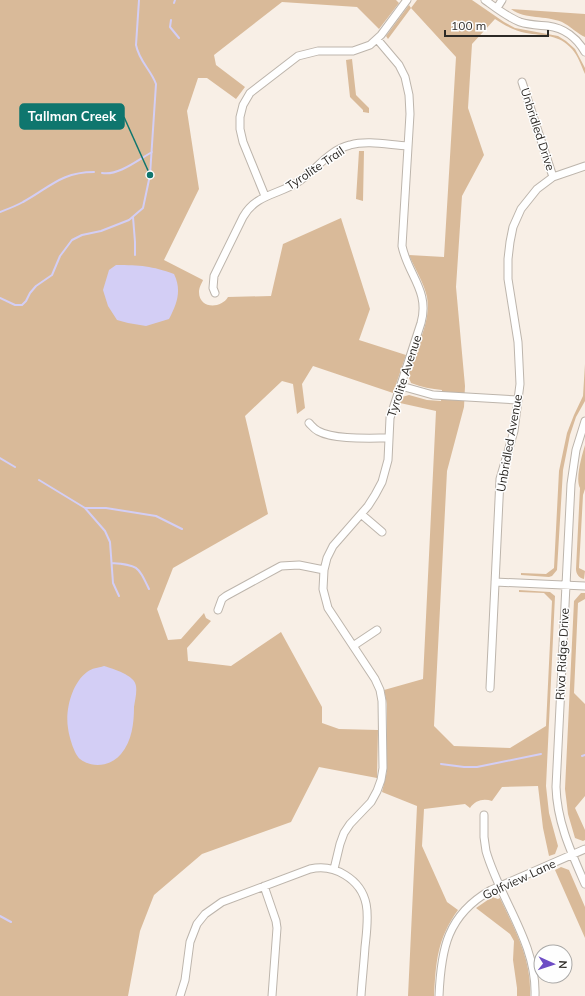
<svg xmlns="http://www.w3.org/2000/svg" width="585" height="996" font-family="Mulish,sans-serif">
<style>
.green{fill:#d9ba99}
.water{fill:#d3cef5}
.lines{fill:none;stroke-linecap:round;stroke-linejoin:round}
.stream{stroke:#d3cef5;stroke-width:2}
.minor-casing{stroke:#bdb5ac;stroke-width:9}
.minor{stroke:#fff;stroke-width:7}
.labels{text-anchor:middle;dominant-baseline:central;stroke-width:3;stroke-linejoin:round;paint-order:stroke}
.street-label{font-size:12px;fill:#2c2925;stroke:#fefefe}
.leader{fill:none;stroke:#0f766e;stroke-width:1.5}
.callout-dot{fill:#0f766e;stroke:#fefefe;stroke-width:1.5}
.callout{fill:#0f766e;stroke:#0f766e;stroke-width:1.5}
.callout-label{font-size:13px;text-anchor:middle;font-weight:bold;fill:#fff}
</style>
<rect width="100%" height="100%" fill="#f8efe6"/>
<path class="green" d="M0 0H396L399 3 379 29 357 7 282 2 214 55 216 65 245 87 236 99 207 78H198L187 111 199 189 164 260 203 280C202 283 199 287 199 292 199 309 221 309 228 297L271 296 283 244 341 218 370 309 359 340 406 355 393 393 313 366 302 384 305 408 297 414 293 384 282 381 245 416 268 514 173 568 157 609 168 640 181 639 204 613 206 618 211 621 187 648 188 661 231 666 281 632 322 707V723L339 729 378 730 377 778 319 767 291 822 202 854 154 895 140 931 128 996H0Z
M417 0H472L504 22 515 28 558 36 566 41 575 49 585 68V74C581 65 578 56 572 49 559 34 543 36 526 33 515 31 504 25 495 19L472 44 468 108 484 155 462 196 456 287 465 386 464 407 447 471 434 726 454 746 510 748 546 726 552 601 544 593 519 592V590L550 592 555 596 546 786 549 813 558 846 555 854 549 856 543 828 538 786 502 787 492 801C484 798 475 800 470 808L465 804 424 809 422 846 447 902 458 910C437 939 436 962 434 996H408L417 806 382 792 387 771V704L384 690 423 679 436 411 400 403 402 397 409 395 427 400 441 401 442 390C431 389 422 387 411 383L409 378C412 351 432 325 427 297 424 283 415 269 409 255L444 257 456 57 411 8 388 39 386 36 409 5 411 8Z
M511 9 585 14V37C578 34 570 26 562 22 545 15 526 20 511 9Z
M352 59 356 95 369 108V113L363 112V110L350 97 346 60Z
M359 151H364L363 201 356 199Z
M585 364V401L576 417 570 435 563 470 557 570 552 576 549 577 521 575V573L546 574 554 568 559 471 567 433 574 415 583 396Z
M585 445V489L583 495 579 568 585 571 584 579C579 578 576 574 576 569L580 488C575 479 582 455 585 445Z
M581 593H585V599L578 603 574 693 585 704V796L575 808 585 830V840L583 841 575 838 568 814 565 789 574 601Z
M561 867 569 870 585 907V938L555 870Z
M492 897 498 899 500 898C515 930 532 960 530 996H517V988L513 960 514 941 510 934 476 908Z"/>
<path class="water" d="M116 265C140 265 152 266 174 274 182 290 177 304 169 319L146 326 128 323 117 320 108 306 103 290 109 270Z
M104 666C113 669 135 675 136 686 137 693 135 700 134 707 134 723 132 741 121 754 111 766 93 769 80 759 74 754 69 736 68 728 65 710 72 683 87 672 92 668 98 668 104 666Z"/>
<g class="lines">
<path class="stream" d="M174 3 175 0
M171 20 170 27 179 38
M102 173C118 176 138 160 152 152
M0 212C8 209 16 206 23 202 49 188 61 172 94 172
M133 217 135 242V255
M0 298 15 305H22L26 301 30 293 36 286 52 275 60 256 72 240 82 235 101 231 129 220 143 208 150 175 156 84C151 70 139 61 136 45L139 0
M0 458 15 467
M39 480 85 508 105 531 110 542 113 583 119 596
M85 508H106L156 516 182 529
M112 563C138 565 138 566 149 589
M582 756 585 755
M441 764 464 767H477L541 754
M0 916 11 922"/>
<g class="minor-casing">
<path id="minor" d="M485 0C496 8 507 17 520 22 529 25 538 25 548 26 564 28 577 38 585 52
M497 8 502 0
M522 82 553 177
M265 196 243 142 240 129V117L243 105 250 93 298 56 318 51H353L370 45 381 35 407 0
M215 293 213 288 214 276 243 217C256 194 278 195 298 182 316 170 329 150 350 145 368 140 389 145 408 146
M401 386 433 395 518 400
M585 421 576 450 571 484 556 787C557 822 571 852 585 884
M309 423C312 426 314 429 318 431 334 440 370 438 389 438
M361 514 382 532
M495 582 585 586
M218 610 222 599 226 596 281 566 299 565 324 570
M353 646 377 630
M490 688 500 479 514 431 520 384 518 342 508 279V259L510 242 513 227 521 209 537 189 553 177 585 166
M484 815V837L486 851C500 900 537 943 535 996
M334 869 340 844 344 833 350 824 371 802 377 791 381 780 383 768 382 701 380 690 375 679 328 608 323 589 324 570 327 558 333 546 368 506 375 495 382 482 388 460 390 418 421 323C430 291 408 275 402 246L410 114 409 95 405 77 399 65 377 39
M264 886 276 921 277 928 272 996
M180 996 185 980 190 942 197 924 205 914 222 902 310 869C323 866 334 868 345 875 373 892 368 919 365 947 364 963 362 980 361 996
M439 996C441 949 447 915 491 890L585 849"/>
</g>
<use href="#minor" class="minor"/>
</g>
<g class="labels">
<g class="street-label">
<text transform="translate(538 129) rotate(72)">Unbridled Drive</text>
<text transform="translate(315 168) rotate(-34)">Tyrolite Trail</text>
<text transform="translate(404 376) rotate(-72)">Tyrolite Avenue</text>
<text transform="translate(509 443) rotate(-80)">Unbridled Avenue</text>
<text transform="translate(562 654) rotate(-87)">Riva Ridge Drive</text>
<text transform="translate(519 879) rotate(-25)">Golfview Lane</text>
</g>
</g>
<path class="leader" d="M150 175L124 117"/>
<circle class="callout-dot" cx="150" cy="175" r="4"/>
<rect class="callout" x="20" y="104" width="104" height="25" rx="4"/>
<g class="callout-label">
<text x="72" y="121">Tallman Creek</text>
</g>
<g transform="translate(553 964) rotate(93)"><circle r="19" fill="#fefefe" stroke="#aaa9a7"/>
<path d="M0-3L7 15L0 10L-7 15Z" fill="#6d4cc5"/>
<text y="-6" font-size="11" font-weight="bold" text-anchor="middle" fill="#2c2925">N</text>
</g>
<path d="M445 30v6h103v-6" fill="none" stroke="#2c2925" stroke-width="2"/>
<text x="451" y="30" font-size="12" fill="#2c2925" stroke="#fefefe" stroke-width="3" paint-order="stroke">100 m</text>
</svg>
